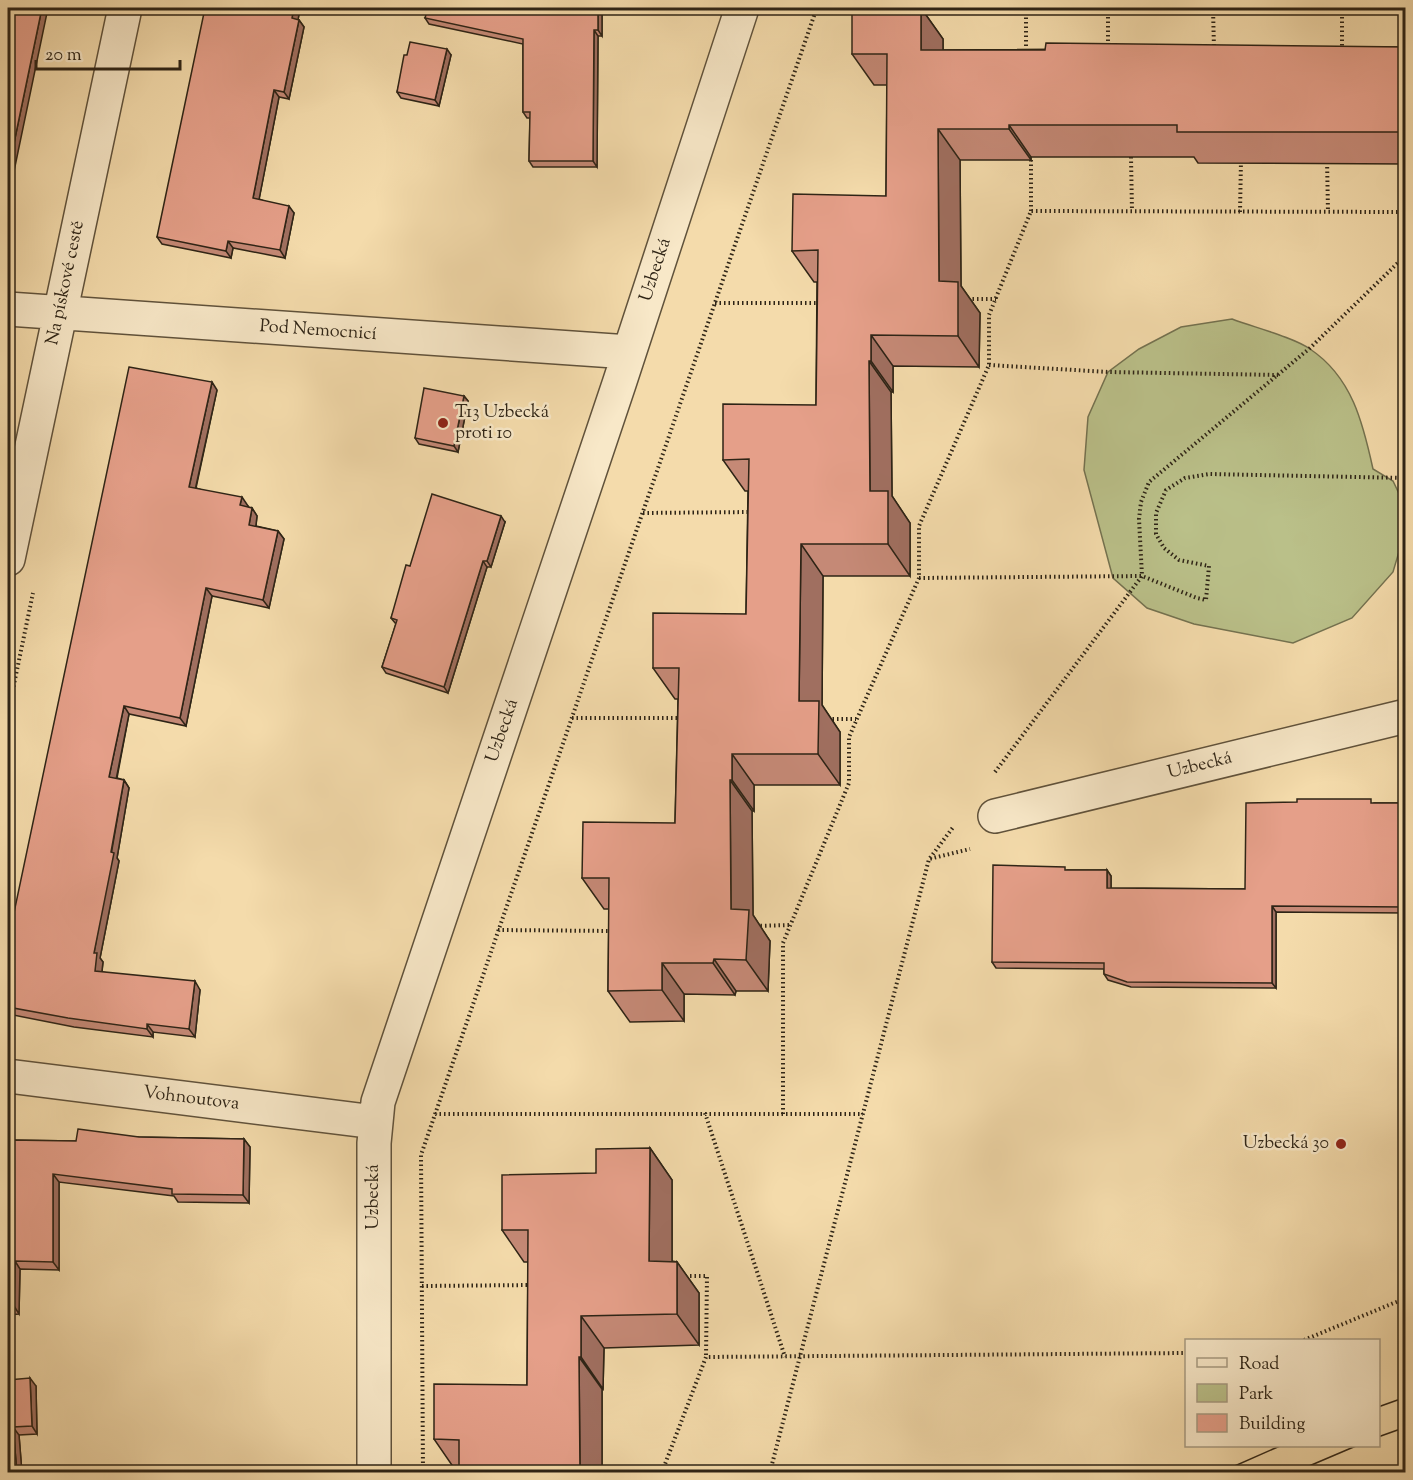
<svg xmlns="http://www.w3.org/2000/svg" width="1413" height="1480" font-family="'Sorts Mill Goudy',serif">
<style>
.green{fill:#bac089;stroke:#747250;stroke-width:1.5}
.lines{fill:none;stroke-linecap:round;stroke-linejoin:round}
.minor-casing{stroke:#60523b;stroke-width:36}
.path{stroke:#2e2416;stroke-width:4;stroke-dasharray:1.5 3;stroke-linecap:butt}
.minor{stroke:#f8e8c8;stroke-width:33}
.tram{stroke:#2e2416;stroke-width:1.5}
.wall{fill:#c58976;stroke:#2e2416;stroke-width:1.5}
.shaded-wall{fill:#a06f60;stroke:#2e2416;stroke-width:1.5}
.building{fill:#e59f89;stroke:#2e2416;stroke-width:1.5}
.poi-dot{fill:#8f2418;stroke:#f8e8c8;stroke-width:2}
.labels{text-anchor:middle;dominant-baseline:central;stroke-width:5;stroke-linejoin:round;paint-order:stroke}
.street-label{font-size:18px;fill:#2e2416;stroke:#f8e8c8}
.poi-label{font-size:18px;fill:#2e2416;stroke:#f8e8c8;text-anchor:start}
</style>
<rect width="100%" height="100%" fill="#f4dbab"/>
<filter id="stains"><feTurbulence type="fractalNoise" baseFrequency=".00333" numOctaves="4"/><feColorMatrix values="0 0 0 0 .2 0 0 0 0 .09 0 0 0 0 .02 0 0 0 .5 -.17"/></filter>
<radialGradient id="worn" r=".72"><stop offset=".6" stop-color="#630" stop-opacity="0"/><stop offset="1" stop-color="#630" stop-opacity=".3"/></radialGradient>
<path class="green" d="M1232 319C1253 327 1293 337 1310 349 1352 377 1363 423 1373 469L1393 481 1403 502 1404 535 1393 572 1352 618 1293 643 1194 624 1147 608 1113 578 1084 470 1088 417 1108 372 1139 349 1181 327Z"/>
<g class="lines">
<g class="minor-casing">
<path id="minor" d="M8 309 629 352
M8 559 125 8
M995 816 1406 716
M8 1076 375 1122
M374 1472V1143L378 1102 619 384 742 8"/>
</g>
<path class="path" d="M1108 8V46
M1213 8 1214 49
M1342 8V49
M1026 55V8
M1131 157 1132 211
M1327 158 1328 212
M1031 211V160
M1240 212 1241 160
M968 299H996
M715 303H819
M989 365 1108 372 1278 375
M643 513 751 512
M919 578 1142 576 1197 598 1206 600 1209 566 1179 560 1164 548 1156 534V513L1166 490 1185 478 1209 474 1406 478
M8 713 33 593
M572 718H681
M828 719H856
M995 772 1142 576 1139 519 1141 502 1149 482 1310 348 1406 255
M930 858 954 826
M756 926 790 925
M498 930 612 931
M705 1113 785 1357
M435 1114H863
M783 1114V943L849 783V737L919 578V526L989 365V315L1031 211 1406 212
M681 1276H707L706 1357
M422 1286 532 1285
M1304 1340 1406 1298
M423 1472 421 1155 816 10 820 8
M662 1472 706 1357 1186 1353
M770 1472 929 859 970 849"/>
<use href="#minor" class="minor"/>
<path class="tram" d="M1378 1407 1406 1397
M1378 1437 1406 1427
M1221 1472 1280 1446
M1295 1472 1356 1446"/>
</g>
<path class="wall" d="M300 8 298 20H299L304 27 289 99 279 97 259 199 294 213 285 258 233 248 231 258 162 244 157 237Z
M602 8V36H598L597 167H533L529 161 530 118H527L523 112V44L429 24 425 18Z
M921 8 943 39V50L1406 47V164L1198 163 1194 157H1031V160H960L961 286 980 313 979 367 893 366V392H891L892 496 910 523V576H823L822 705 840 732V785H754V811H752L753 915 770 941 768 991H736L735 995 684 994V1021L630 1022 608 991 609 909H604L582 878 675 823 678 699H675L653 668 746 614 748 491H745L723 460 816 405 817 282H814L792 251 886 196 887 85H874L852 54Z
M407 55H451L439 106 401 98 397 92Z
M217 390 196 488 248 506V507L252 508 257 516 256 526 278 531 284 539 269 608 212 596 186 726 129 714 117 778 124 780 129 788 117 858 119 861 100 958 103 962 102 972 200 990 195 1037 153 1032V1037L74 1027 8 1014V941Z
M464 396 468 401 458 452 419 444 415 438Z
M505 522 491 567H487L448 693 386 673 382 667 396 624 391 618 410 566Z
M1374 803H1406V913L1276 912V988L1131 987 1108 980 1104 974V969L996 968 992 962 1067 870H1107L1111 876V888L1245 889Z
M139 1137 244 1139 250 1147 249 1203 178 1202 174 1196 59 1182V1270L20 1269 19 1314 8 1315V1140L76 1141Z
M650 1148 672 1180V1261L677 1262 699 1293V1345L604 1348 603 1389H602V1470H608L610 1473H459V1471H456L434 1439 527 1385 528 1262H524L502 1230 596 1173Z
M8 1380 36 1386 37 1434 19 1435 22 1473H8Z"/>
<path class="shaded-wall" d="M42 8H48L8 200V172Z
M294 8H300L297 26 292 18Z
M598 8H602V36L598 30Z
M921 8 943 39V81L921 50Z
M299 20 304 27 289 99 284 92Z
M594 30 598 36 597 167 593 161Z
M447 49 451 55 439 106 435 100Z
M274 90 279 97 258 205 253 198Z
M1009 125 1031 157V160L1009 129Z
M938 129 960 160 961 286 980 313 979 367 958 336 939 281Z
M289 206 294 213 285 258 280 250Z
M228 241 233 248 231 258 226 251Z
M871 335 893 366V392L871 361Z
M869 361 891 392 892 496 910 523V576L888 544 870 491Z
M212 382 217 390 194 495 189 487Z
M464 396 468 401 458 452 454 446Z
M242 497 248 506 246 514 240 505Z
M252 508 257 516 255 533 249 525Z
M501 516 505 522 491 567 487 561Z
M278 531 284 539 269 608 263 600Z
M801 544 823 576 822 705 840 732V785L818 754 799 701Z
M483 561 487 567 448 693 444 687Z
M206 588 212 596 186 726 180 718Z
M124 706 129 714 115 785 109 777Z
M732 754 754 785V811L732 780Z
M124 780 129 788 117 858 119 861 100 958 103 962 101 979 95 971 94 953Z
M730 780 752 811 753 915 770 941 768 991 746 960 731 909Z
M1107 870 1111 876V893L1107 888Z
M1272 906 1276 912V988L1272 983Z
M714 959 736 991 735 995 713 963Z
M662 963 684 994V1021L662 990Z
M195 981 200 990 195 1037 189 1029Z
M147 1024 153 1032V1037L147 1029Z
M244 1139 250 1147 249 1203 243 1195Z
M650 1148 672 1180V1292L649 1261Z
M53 1174 59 1182V1270L53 1262Z
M15 1261 20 1269 19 1314 14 1306Z
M677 1262 699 1293V1345L677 1314Z
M581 1316 604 1348 603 1389 581 1357Z
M579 1357 602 1389V1473L580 1471Z
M30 1378 36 1386 37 1434 32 1426Z
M13 1427 19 1435 22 1473H17Z"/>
<path class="building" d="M8 8H42L8 172Z
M205 8H294L292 18 299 20 284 92 274 90 253 198 289 206 280 250 228 241 226 251 157 237Z
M428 8H598V30H594L593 161H529L530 112H523V39L425 18Z
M852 8H921V50H1045L1046 43 1406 47V132H1177V125H1009V129H938L939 281 958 282V336L871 335V361H869L870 491H888V544H801L799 701H819L818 754H732V780H730L731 909 749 910 746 960 714 959 713 963H662V990L608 991 609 878H582L583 822 675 823 679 668H653V613L746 614 749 459 723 460V404L816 405 818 250 792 251 793 194 886 196 887 54H852Z
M410 42 447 49 435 100 397 92 404 55H407Z
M129 367 212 382 189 487 242 497 240 505 252 508 249 525 278 531 263 600 206 588 180 718 124 706 109 777 124 780 111 852 114 853 94 953H97L95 971 195 981 189 1029 147 1024V1029L68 1018 8 1007V941Z
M424 388 464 396 454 446 415 438Z
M432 494 501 516 487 561H483L444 687 382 667 397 620 391 618 406 565 410 566Z
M1297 799H1371V803H1406V907L1272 906V983L1127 982 1104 974V963L992 962 993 865 1065 867V870H1107V888L1245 889 1246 803 1297 802Z
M78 1129 139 1137 244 1139 243 1195 172 1194V1189L53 1174V1262L15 1261 14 1306H8V1140L76 1141Z
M650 1148 649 1261 677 1262V1314L581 1316V1357H579L580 1471 608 1470V1473H459V1440L434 1439V1384L527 1385 528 1230H502V1175L596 1173V1149Z
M30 1378 32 1426 13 1427 17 1473H8V1380Z"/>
<g class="poi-dot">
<circle cx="443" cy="423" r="6"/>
<circle cx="1341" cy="1144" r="6"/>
</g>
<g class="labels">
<g class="street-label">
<text transform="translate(656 270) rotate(-72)">Uzbecká</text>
<text transform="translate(66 283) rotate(-78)">Na pískové cestě</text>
<text transform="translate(318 331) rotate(4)">Pod Nemocnicí</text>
<text transform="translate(503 731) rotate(-71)">Uzbecká</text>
<text transform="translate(1200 766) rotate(-14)">Uzbecká</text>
<text transform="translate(191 1099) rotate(7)">Vohnoutova</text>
<text transform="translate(374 1197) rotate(-90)">Uzbecká</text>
</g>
<g class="poi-label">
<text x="455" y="413">T13 Uzbecká<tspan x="455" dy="21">proti 10</tspan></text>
<text x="1329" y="1144" text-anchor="end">Uzbecká 30</text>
</g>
</g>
<rect width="1413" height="1480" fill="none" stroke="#f4dbab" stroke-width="30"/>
<rect x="9" y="9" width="1395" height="1462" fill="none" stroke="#2e2416" stroke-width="3"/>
<rect x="15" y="15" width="1383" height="1450" fill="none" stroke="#2e2416" stroke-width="1.5"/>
<rect x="1185" y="1339" width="195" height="108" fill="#f8e8c8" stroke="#a79a81" stroke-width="1.5"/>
<rect x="1197" y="1358" width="30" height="9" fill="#f8e8c8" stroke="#a79a81" stroke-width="1.5"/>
<text x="1239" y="1369" font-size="18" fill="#2e2416">Road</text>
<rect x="1197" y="1384" width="30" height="18" fill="#bac089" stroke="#a79a81" stroke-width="1.5"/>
<text x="1239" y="1399" font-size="18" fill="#2e2416">Park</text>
<rect x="1197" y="1414" width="30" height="18" fill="#e59f89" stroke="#a79a81" stroke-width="1.5"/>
<text x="1239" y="1429" font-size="18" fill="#2e2416">Building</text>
<path d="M36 60v9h144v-9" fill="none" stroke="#2e2416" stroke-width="3"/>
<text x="45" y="60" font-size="18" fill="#2e2416" stroke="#f8e8c8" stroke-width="4.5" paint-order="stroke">20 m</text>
<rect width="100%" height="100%" filter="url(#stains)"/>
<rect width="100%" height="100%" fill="url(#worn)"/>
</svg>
